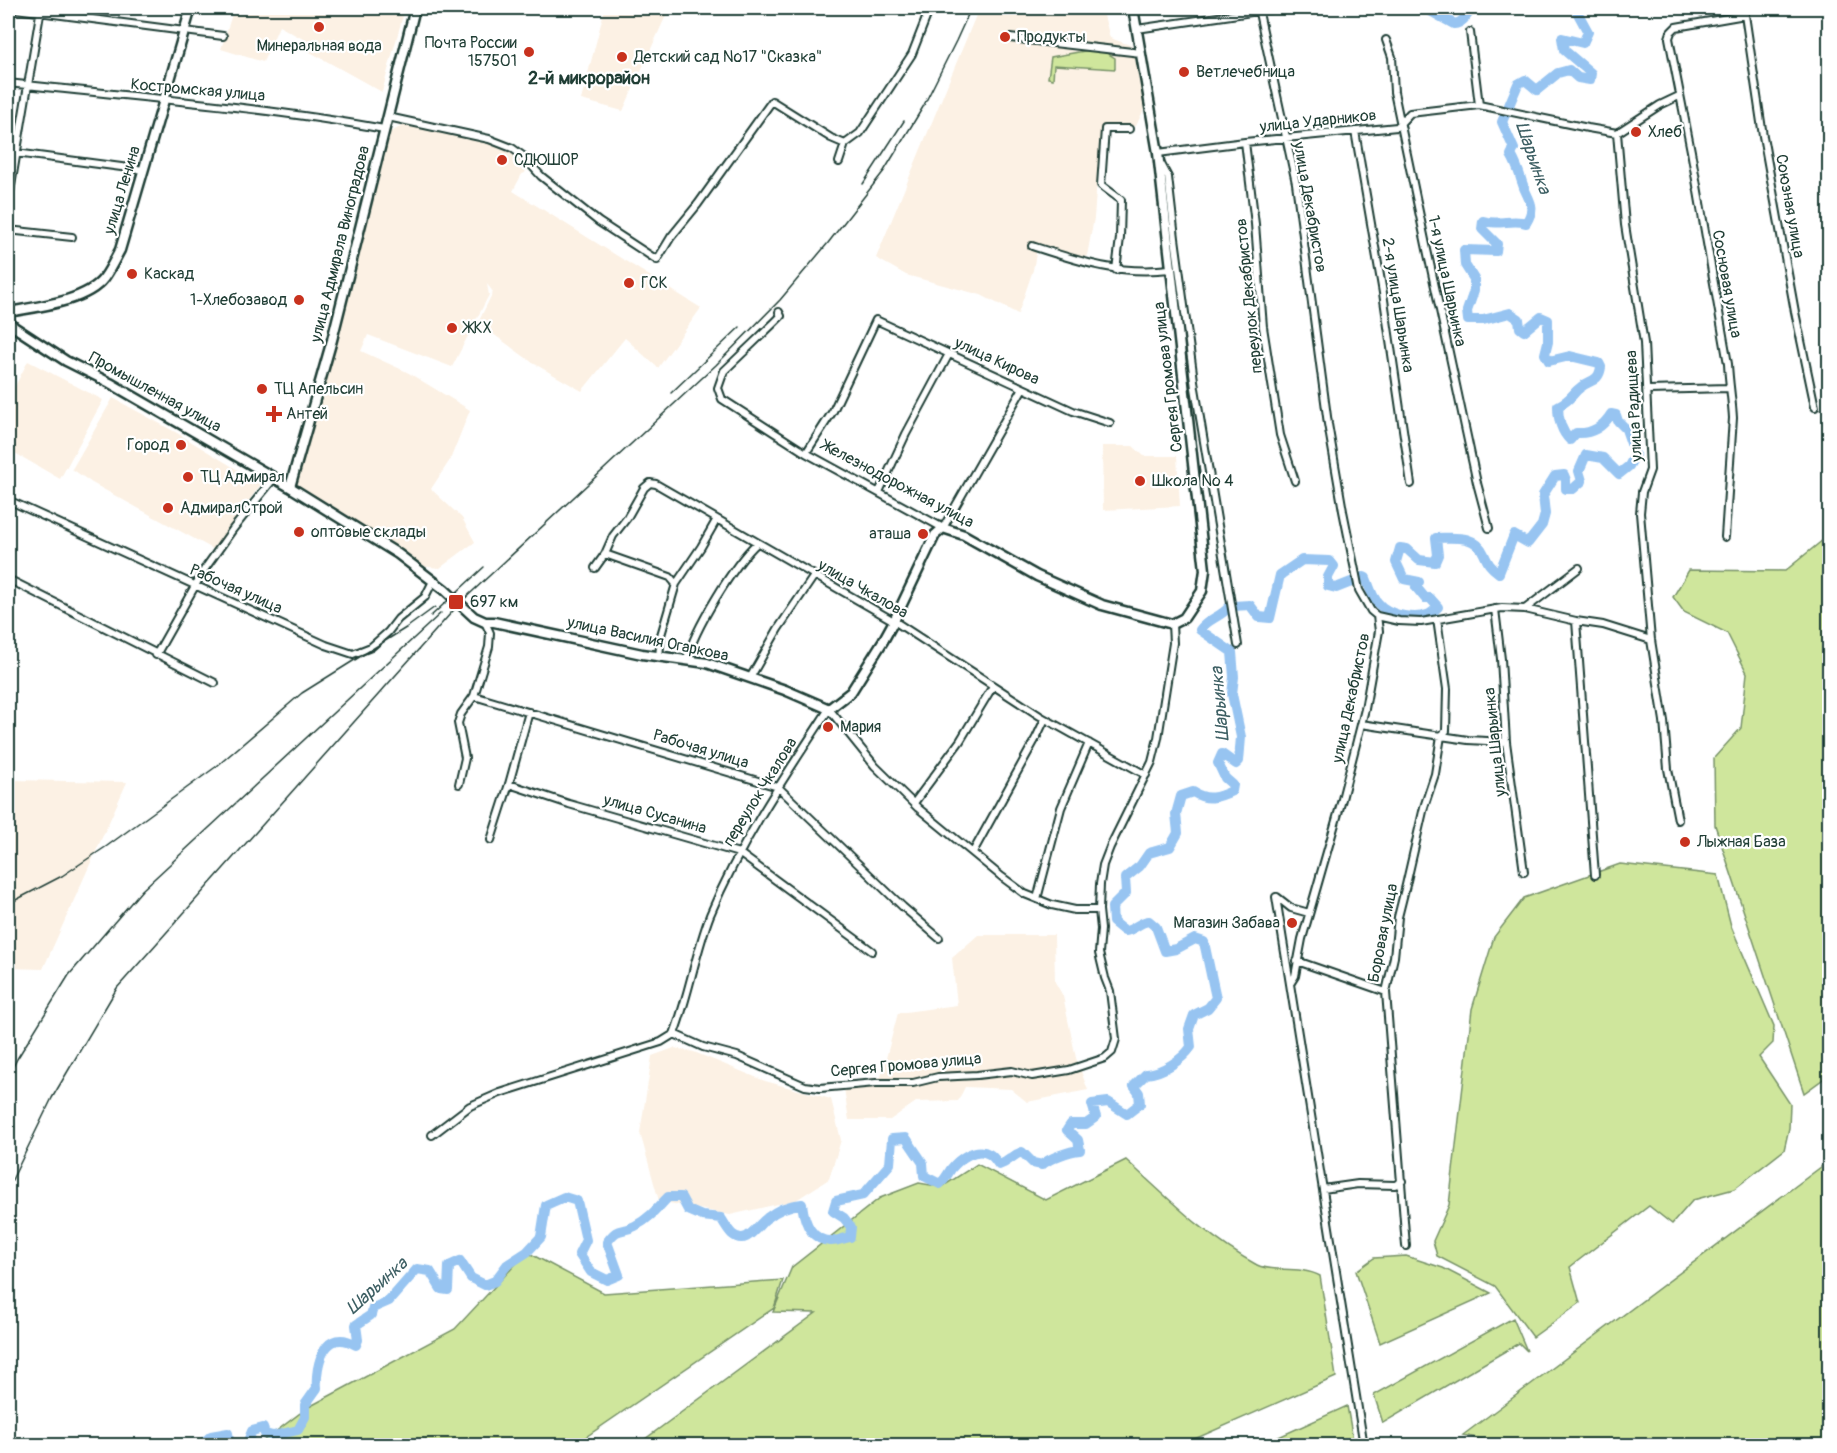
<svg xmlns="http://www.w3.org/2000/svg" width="1837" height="1453" font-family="Pangolin,sans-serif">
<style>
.built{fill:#fcf1e4}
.green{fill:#cfe69c;stroke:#779268;stroke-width:1.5}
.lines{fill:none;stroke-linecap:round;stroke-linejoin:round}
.river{stroke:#97c4f1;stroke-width:10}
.street-casing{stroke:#1f3d34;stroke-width:10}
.secondary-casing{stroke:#1f3d34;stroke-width:13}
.street{stroke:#fff;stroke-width:6}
.secondary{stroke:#fff;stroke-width:8}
.rail{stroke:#1f3d34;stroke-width:1.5}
.poi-dot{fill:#c8321e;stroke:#fff;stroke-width:2}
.labels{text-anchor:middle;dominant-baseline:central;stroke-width:4.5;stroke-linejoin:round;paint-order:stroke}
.poi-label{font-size:16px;fill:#1f3d34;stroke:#fff;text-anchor:start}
.street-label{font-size:16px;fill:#1f3d34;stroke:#fff}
.neighbourhood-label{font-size:18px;font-weight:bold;fill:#1f3d34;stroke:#fff}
.water-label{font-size:18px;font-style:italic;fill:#3d5f63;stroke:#fff}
</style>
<rect width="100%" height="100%" fill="#fff"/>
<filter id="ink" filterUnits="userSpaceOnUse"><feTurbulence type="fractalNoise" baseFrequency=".0167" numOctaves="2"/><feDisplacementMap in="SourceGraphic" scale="12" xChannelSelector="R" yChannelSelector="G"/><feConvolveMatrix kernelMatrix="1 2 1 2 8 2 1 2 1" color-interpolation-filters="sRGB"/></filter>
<g filter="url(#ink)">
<path class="built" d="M234 8H405L382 92 301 47 303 39 279 26 263 62 221 49Z
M605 8H652L668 11 623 111 581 100Z
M979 8H1102L1110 38 1133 46 1144 109 1136 126 1101 127 1094 218 1087 256 1072 262 1038 243 1033 270 1018 314 981 295 906 275 876 258Z
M409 123 507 148 529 159 525 173 522 174 513 191 701 308 658 368 625 338 582 391 533 363 478 323 493 292 487 284 489 295 452 367 368 335 361 351 407 372 470 410 450 460 431 489 462 518 475 542 440 568 420 566 295 483 313 426 345 305 374 184 390 132Z
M28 361 103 400 60 479 8 449V400Z
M113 398 177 433 261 484 213 549 92 483 72 469Z
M1133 446 1144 456H1177L1180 506 1103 510 1102 446Z
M8 780 127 782 43 969 8 968Z
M978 935H1054L1055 982 1063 996 1076 1058 1088 1090 1027 1102 1011 1089 965 1087 958 1101 916 1102 890 1120H849L843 1082 881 1077 898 1013 957 1005 952 958Z
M674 1048 694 1052 765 1081 831 1099 841 1140 829 1179 796 1200 730 1215 659 1201 640 1133 652 1056Z"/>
<path class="green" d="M1090 50C1101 50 1106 52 1115 58V69L1054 65 1053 79 1048 78 1051 57Z
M1829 535 1830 1074 1804 1093 1715 825 1714 758 1741 728 1747 673 1727 633 1684 612 1673 597 1689 570 1785 571Z
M1620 864 1718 875 1731 926 1774 1026 1773 1043 1759 1057 1790 1104 1789 1128 1784 1150 1734 1189 1693 1200 1672 1224 1649 1206 1570 1267 1580 1303 1533 1337 1495 1286 1437 1256 1433 1241 1449 1205 1472 1009 1494 937 1524 898Z
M1126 1160C1167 1197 1207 1238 1257 1265 1272 1273 1299 1265 1320 1276L1336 1377 1181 1445H637L816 1313 773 1312 792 1267 880 1198 919 1183 942 1187 977 1164 1046 1200Z
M1829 1161V1445L1512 1446 1463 1435Z
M527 1252 604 1293 783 1280 774 1308 574 1445H258L307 1408 455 1329Z
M1406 1256 1443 1268 1491 1293 1380 1343 1356 1271 1374 1258Z
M1513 1318 1527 1351 1519 1343 1383 1423 1374 1395Z
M1347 1406 1354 1445H1261Z"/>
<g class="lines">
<path class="river" d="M1425 8 1454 24C1463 23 1467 15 1472 8
M1233 606 1250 605 1259 617 1270 618 1280 575 1302 560 1330 561 1334 566 1328 577V586L1336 588 1364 577 1366 578C1370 588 1373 600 1382 607 1393 615 1414 620 1427 615 1431 614 1435 610 1438 607L1430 598H1425L1416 587 1419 582 1404 579 1396 562 1400 548 1407 549 1419 560 1435 562 1438 555 1436 538C1454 538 1475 534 1484 554 1488 563 1490 567 1499 573L1514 535 1528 543 1542 525 1545 514 1543 495 1555 476 1564 475 1566 480V489H1573L1582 481 1579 471 1586 455 1603 458 1619 474 1629 466 1635 455 1626 429 1618 421 1616 415 1611 414C1603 427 1591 434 1576 433L1570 440C1561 431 1558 419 1558 406 1573 399 1571 394 1581 387 1590 380 1599 382 1601 367L1599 363 1570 356 1549 361 1545 354 1548 342V320L1541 317 1524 331 1520 328 1519 319 1510 313 1483 320H1468L1467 311 1474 291V279L1465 265 1464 250 1496 251 1497 244 1482 229 1483 221C1499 226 1513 218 1526 223 1538 204 1527 200 1522 182 1519 172 1517 165 1511 155L1514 149 1502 122 1518 84 1525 80 1537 90 1558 73 1569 70 1578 78 1590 80 1591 73 1564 50 1562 38 1583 43 1588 32 1575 8
M200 1446 211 1436 228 1433 229 1441 225 1446
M246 1446 252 1431 263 1428 265 1434 273 1436 298 1430 305 1417V1405L317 1388C315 1365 325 1326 356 1345L358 1340 356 1325 371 1315 373 1308 389 1301 417 1269 430 1271 441 1289 448 1290 449 1266 460 1261 471 1278 485 1285 495 1281 507 1265 527 1252 541 1237 546 1205 564 1197 577 1201 586 1240 579 1254 591 1272 607 1280 619 1275 607 1242C620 1225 619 1234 635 1226 649 1219 658 1208 668 1197H681L688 1210 702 1216 721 1218C724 1223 728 1230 732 1234 747 1247 757 1225 767 1218 777 1210 788 1205 802 1204 804 1220 810 1240 830 1241 836 1242 844 1238 850 1237L851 1227 844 1218 833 1211 836 1201 863 1195 890 1164 892 1139 906 1138 923 1163 924 1176 940 1184C946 1179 947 1175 951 1169 959 1159 976 1146 989 1154 993 1156 997 1162 999 1165 1011 1161 1012 1155 1022 1152L1033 1163 1042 1165C1049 1158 1070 1151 1080 1150L1078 1140 1067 1130 1071 1124H1086L1096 1117 1092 1104 1108 1102 1127 1114 1140 1104 1139 1093 1134 1086 1146 1074C1162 1073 1182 1060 1191 1047L1189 1029 1194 1015 1208 1008 1216 998 1204 942 1195 939 1176 949 1165 951 1156 927 1149 921C1138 922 1134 931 1124 931L1113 922 1112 907 1126 893 1125 878 1140 866 1149 853 1170 847 1178 833 1176 814 1181 796 1193 792C1207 801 1217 798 1232 791L1233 785 1225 778 1218 763 1222 754 1236 764 1239 761 1241 737 1232 694 1234 677 1232 652 1200 630C1207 619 1221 617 1229 607"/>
<g class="street-casing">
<path id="street" d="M8 8 223 36
M1258 8 1296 183 1328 424 1343 511 1359 590 1371 611 1377 616 1379 631 1365 709 1341 803 1302 939 1295 976 1290 984 1364 1446
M1744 8 1763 136 1795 312 1815 407
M1137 29 1279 8
M1470 32 1479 105
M1010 38 1141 53
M1386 40 1392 57 1394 92 1426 245 1477 483 1489 528
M8 83C133 97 260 106 384 129
M388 117 489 139 512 148 523 156 541 176 599 222 657 260 671 237 698 204 772 101 831 138 845 144
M1355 131 1383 293 1411 484
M1617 133 1625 225 1644 343 1650 470 1642 492 1640 513 1651 640 1664 721 1668 769 1678 820
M1617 133 1660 105 1679 96
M1245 142 1255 224 1263 327 1280 435 1295 481
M8 152 144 170
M1158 153 1245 142 1397 127 1410 113 1479 105 1588 128 1617 133
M839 162 845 144 860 133 912 54 930 8
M1161 164 1168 177 1175 238 1195 388 1238 645
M8 204 41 8
M8 230 72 237
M1032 246C1081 262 1119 275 1170 269
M1116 270 1120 238 1121 200 1101 185 1105 129H1129
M779 312 781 316 775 322 724 371 718 388 722 399 806 453 943 528 1023 388
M1648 390 1729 388
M806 453 833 411 876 320 1073 411 1110 423
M879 492 906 434 949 354
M8 500 326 645 353 654 371 647 388 632 398 619 425 597 433 581
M1725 537 1733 418C1732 400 1729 383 1728 364L1691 151 1669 38 1671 32 1676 27 1745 15
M605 554 670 577 676 584
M595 568 605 554 613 536 627 518 644 488 650 483 656 484 894 621 1040 716 1146 775
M8 579 215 683
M1495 609 1501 659 1506 742 1524 872
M1525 609 1579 568
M1377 616 1399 621 1421 622 1502 608 1525 609 1576 621 1603 625 1651 640
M1576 621 1595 875
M156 655 204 570 233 529 274 478
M659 657 661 635 676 584 701 547 717 519
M687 659C694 630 734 564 757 543
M750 678 778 629 814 576
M474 696 778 787 903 907 939 938
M1361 724 1468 740 1506 742
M459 784 465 758 458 723 461 714 474 696 489 647 490 633 485 622
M509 784 569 804 739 853 872 951
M914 803 960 741 993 686
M491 840 509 784 529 712
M973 852 1036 738 1045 719
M1276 897 1290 984
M1277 897 1291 908 1309 913
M1037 899 1061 808 1089 743
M1297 961 1386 992
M674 1034 703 1047 737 1056 805 1086 820 1088 876 1083H913L938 1077 977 1075 1012 1071 1032 1076 1069 1070 1105 1058 1112 1052 1116 1039 1110 991 1105 978 1099 953 1101 929 1099 910 1100 884 1103 865 1110 847 1152 762 1158 738 1173 643 1172 624
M432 1135 470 1106 500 1093 661 1042 674 1034C689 995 695 954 710 915 741 841 785 776 829 709L875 766 918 808 1002 877 1025 894 1052 905 1075 910H1099
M1323 1189 1358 1184 1395 1185 1402 1181
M1406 1246 1386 992 1394 957 1398 917 1406 885 1424 807 1435 774 1441 736 1446 731 1447 689 1437 619"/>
</g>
<g class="secondary-casing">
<path id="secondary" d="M8 312C35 307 86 302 104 278 110 270 115 259 120 250L191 8
M8 320 14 327 66 361 110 383 290 487 398 554 445 590 474 617 485 622H494L642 654 707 663 785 690 829 709 851 692 883 641 894 621 935 535 943 528 964 535 1037 576 1102 605 1172 624 1184 618 1202 591 1205 570 1158 153 1133 8
M290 487 332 340 415 8"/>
</g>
<use href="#street" class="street"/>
<use href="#secondary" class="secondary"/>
<path class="rail" d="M863 184 904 121
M671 393 740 327
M431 616 484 567
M8 904 62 876 107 846 217 766 302 693 409 626 435 607
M8 1077 17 1059 69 975 142 890 441 613
M8 1188 52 1098 117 988 460 603 716 365 780 300 828 243 884 171 923 107 956 41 971 8"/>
</g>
</g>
<g class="poi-dot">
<circle cx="319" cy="27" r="6"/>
<circle cx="1005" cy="37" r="6"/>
<circle cx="529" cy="52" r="6"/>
<circle cx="622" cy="57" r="6"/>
<circle cx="1184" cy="72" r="6"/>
<circle cx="1636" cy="132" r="6"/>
<circle cx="502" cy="160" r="6"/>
<circle cx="132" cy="274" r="6"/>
<circle cx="629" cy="283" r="6"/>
<circle cx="299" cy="300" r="6"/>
<circle cx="452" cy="328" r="6"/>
<circle cx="262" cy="389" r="6"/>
<path d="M271 405h6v6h6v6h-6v6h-6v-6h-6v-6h6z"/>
<circle cx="181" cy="445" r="6"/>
<circle cx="188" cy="477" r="6"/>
<circle cx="1140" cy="481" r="6"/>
<circle cx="168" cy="508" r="6"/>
<circle cx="299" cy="532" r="6"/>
<circle cx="923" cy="534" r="6"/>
<rect x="448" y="594" width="16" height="16" rx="3"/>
<circle cx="828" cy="727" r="6"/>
<circle cx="1685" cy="842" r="6"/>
<circle cx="1292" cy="923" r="6"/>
</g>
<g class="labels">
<g class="poi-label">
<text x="1017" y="37">Продукты</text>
<text x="517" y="43" text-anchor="end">Почта России<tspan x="517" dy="18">157501</tspan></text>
<text x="319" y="46" text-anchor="middle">Минеральная вода</text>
<text x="634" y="57">Детский сад №17 "Сказка"</text>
<text x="1196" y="72">Ветлечебница</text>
<text x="1648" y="132">Хлеб</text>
<text x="514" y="160">СДЮШОР</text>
<text x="144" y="274">Каскад</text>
<text x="641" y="283">ГСК</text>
<text x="287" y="300" text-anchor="end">1-Хлебозавод</text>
<text x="464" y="328">ЖКХ</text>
<text x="274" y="389">ТЦ Апельсин</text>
<text x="286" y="414">Антей</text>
<text x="169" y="445" text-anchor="end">Город</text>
<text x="200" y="477">ТЦ Адмирал</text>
<text x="1152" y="481">Школа № 4</text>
<text x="180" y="508">АдмиралСтрой</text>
<text x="311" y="532">оптовые склады</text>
<text x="911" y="534" text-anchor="end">аташа</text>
<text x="470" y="602">697 км</text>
<text x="840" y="727">Мария</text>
<text x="1697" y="842">Лыжная База</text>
<text x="1280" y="923" text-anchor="end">Магазин Забава</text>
</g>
<g class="street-label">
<text transform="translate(198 90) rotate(5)">Костромская улица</text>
<text transform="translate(1318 121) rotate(-6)">улица Ударников</text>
<text transform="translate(122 190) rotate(-73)">улица Ленина</text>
<text transform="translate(1790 206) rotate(80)">Союзная улица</text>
<text transform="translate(1310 207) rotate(80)">улица Декабристов</text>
<text transform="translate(340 244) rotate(-76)">улица Адмирала Виноградова</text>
<text transform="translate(1447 281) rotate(78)">1-я улица Шарьинка</text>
<text transform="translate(1727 284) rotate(80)">Сосновая улица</text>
<text transform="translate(1249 296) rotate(-96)">переулок Декабристов</text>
<text transform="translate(1398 305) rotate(81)">2-я улица Шарьинка</text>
<text transform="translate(997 361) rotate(25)">улица Кирова</text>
<text transform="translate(1168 377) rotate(-97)">Сергея Громова улица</text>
<text transform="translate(155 392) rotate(29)">Промышленная улица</text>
<text transform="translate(1634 406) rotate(-93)">улица Радищева</text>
<text transform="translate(898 484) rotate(28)">Железнодорожная улица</text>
<text transform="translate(236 589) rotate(24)">Рабочая улица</text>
<text transform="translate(863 589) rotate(30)">улица Чкалова</text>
<text transform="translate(648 639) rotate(12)">улица Василия Огаркова</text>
<text transform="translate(1351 698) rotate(-78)">улица Декабристов</text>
<text transform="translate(1495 742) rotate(-96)">улица Шарьинка</text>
<text transform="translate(701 749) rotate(17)">Рабочая улица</text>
<text transform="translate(760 792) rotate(-58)">переулок Чкалова</text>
<text transform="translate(655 814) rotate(16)">улица Сусанина</text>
<text transform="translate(1383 933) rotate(-79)">Боровая улица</text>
<text transform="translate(906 1065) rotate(-5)">Сергея Громова улица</text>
</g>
<g class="neighbourhood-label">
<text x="589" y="78">2-й микрорайон</text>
</g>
<g class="water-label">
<text transform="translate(1533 158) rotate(71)">Шарьинка</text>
<text transform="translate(1220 704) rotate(-95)">Шарьинка</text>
<text transform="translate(377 1286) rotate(-42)">Шарьинка</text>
</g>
</g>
<rect width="1837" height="1453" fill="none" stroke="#fff" stroke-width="30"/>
<rect x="15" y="15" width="1807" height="1423" fill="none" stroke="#1f3d34" stroke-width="2" filter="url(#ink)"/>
</svg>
